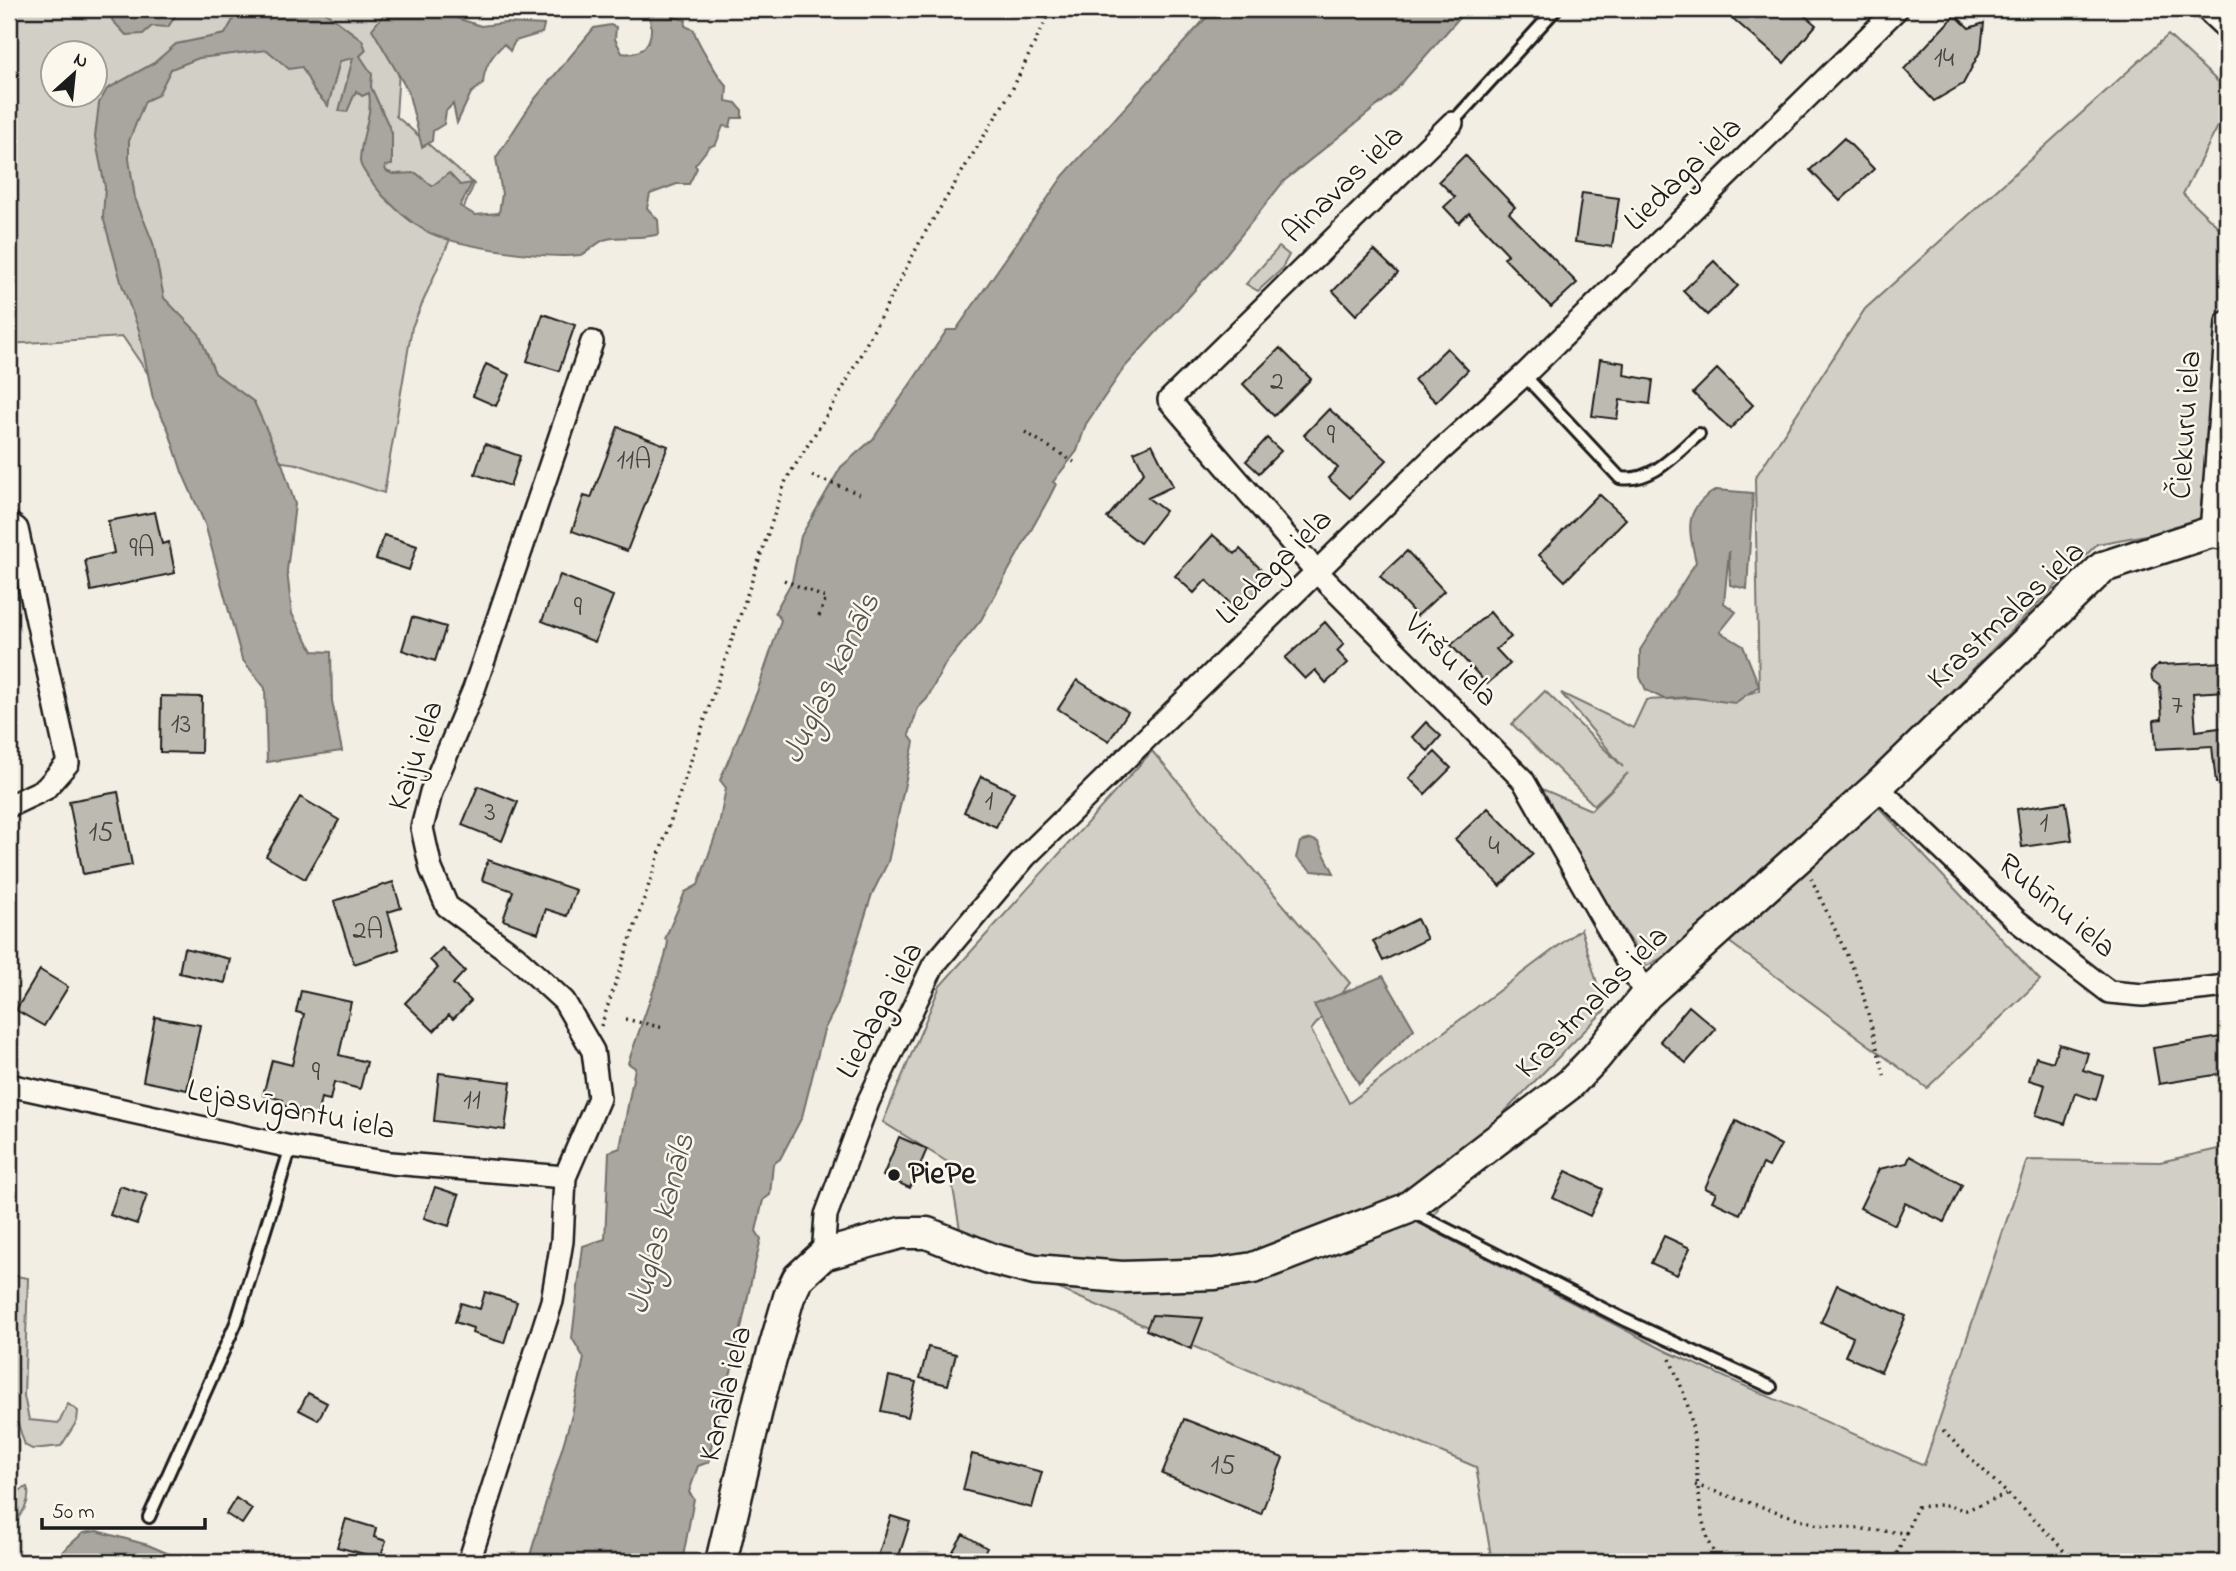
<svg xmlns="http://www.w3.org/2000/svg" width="2236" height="1571" font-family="'Indie Flower',sans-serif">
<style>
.green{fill:#d2cfc6;stroke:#777671;stroke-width:2;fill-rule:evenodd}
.water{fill:#a9a6a0;stroke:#716f6b;stroke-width:2}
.building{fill:#bdbab1;stroke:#1c1c1c;stroke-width:2}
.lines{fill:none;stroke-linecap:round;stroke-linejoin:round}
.lane-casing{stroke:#1c1c1c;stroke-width:16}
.street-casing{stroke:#1c1c1c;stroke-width:26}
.secondary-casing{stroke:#1c1c1c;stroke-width:35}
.path{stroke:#1c1c1c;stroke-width:3.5;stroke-dasharray:2 5;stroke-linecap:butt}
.lane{stroke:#fbf7ec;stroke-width:10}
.street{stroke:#fbf7ec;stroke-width:21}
.secondary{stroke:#fbf7ec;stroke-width:30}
.poi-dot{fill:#1c1c1c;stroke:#fbf7ec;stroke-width:2.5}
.labels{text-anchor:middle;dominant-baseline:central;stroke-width:5;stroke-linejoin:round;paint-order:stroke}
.number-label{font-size:28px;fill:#444441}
.street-label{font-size:32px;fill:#1c1c1c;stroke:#fbf7ec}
.poi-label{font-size:32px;font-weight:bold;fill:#1c1c1c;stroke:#fbf7ec;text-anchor:start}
.water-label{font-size:33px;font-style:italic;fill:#545351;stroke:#fbf7ec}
</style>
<rect width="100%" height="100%" fill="#f2eee4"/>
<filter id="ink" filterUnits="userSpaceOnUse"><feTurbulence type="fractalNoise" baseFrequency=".0143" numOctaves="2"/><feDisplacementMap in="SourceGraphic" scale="14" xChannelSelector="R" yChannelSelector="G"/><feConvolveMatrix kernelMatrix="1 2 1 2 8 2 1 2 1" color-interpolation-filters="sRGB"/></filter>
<g filter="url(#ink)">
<path class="green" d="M9 9H403L396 116 474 184 412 327 384 493 297 464 200 450 123 337 9 344ZM52 52H94V94H52Z
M2168 35 2227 90V109L2183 194 2227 235V520L2097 544 1858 785 2040 980 1927 1088 1713 930 1647 966 1570 846 1540 788 1591 810 1628 773 1594 805 1512 724 1545 691 1623 767 1561 693 1633 728 1646 700 1737 696 1759 691 1755 478 1865 309Z
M1279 247 1289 255 1281 270 1258 291 1246 284Z
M1152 751 1350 983 1311 1030 1349 1103 1581 929 1605 1010 1467 1150 1428 1228 1668 1352 1924 1465 2027 1160 2160 1162 2227 1147V1562H1492L1476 1467 963 1248 949 1163 883 1122 940 986Z
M10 1275 28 1278 24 1396 29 1420 59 1423 68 1404 78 1411 77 1421 61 1446 32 1449 25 1445 18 1424 9 1419Z
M9 1478 19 1491 27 1487C33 1503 18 1518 9 1530Z"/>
<path class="water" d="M114 9H180L168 27 152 26 143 34 126 35 112 20Z
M239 9 269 19 277 9H321L362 40 366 50 360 56 372 74 371 87 392 133V165L385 166 386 171 393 174 416 173 432 186 449 173 460 185 472 183 460 206 475 215 499 213 502 194 496 158 533 101 594 28 610 25 616 27 615 39 622 53C650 58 658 29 645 9H667L674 17 686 20 685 26 694 30C694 37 720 80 727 86L726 101 736 103 742 110V118H732L730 127 723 126 716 144 709 147 695 165 697 168 689 184H677L650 194 647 208 658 220 659 234C639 240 625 235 607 239 597 241 589 253 580 255 547 259 453 247 424 230 408 221 396 209 383 196 377 188 360 170 360 161 360 137 373 116 369 93L362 96 356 91 347 112 339 111 353 58 340 61 328 106 314 91 302 67 289 69 267 50 199 58 171 69 158 95 145 101 129 141V159L135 198 153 243 164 298 199 334 215 373 254 402 283 466 295 504 287 571 292 614 313 651 331 652 332 701 342 751 267 762 265 688 242 659 205 524 182 472 168 429 153 399 139 330 122 285 103 217 105 187 95 137 99 103 107 89 154 63 176 44 225 34Z
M381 9H440L444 14 481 26 505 23 544 25 542 33 515 41 510 51 504 44C491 56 484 67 483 84L471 93 457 123 453 104 446 111 444 124 433 131 432 141 422 147 408 91 372 29 384 14Z
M1214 9H1467L1392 94 1284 181 1218 264 1124 368 1086 424 1077 451 1053 482 1056 484 1049 498 981 620 945 664 927 699 918 708 909 735 914 742 888 862 872 894 837 1005 824 1030 802 1117 780 1159 773 1164 770 1195 763 1200 756 1231 761 1239C751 1278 744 1317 735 1356 727 1393 713 1424 709 1462L698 1466 689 1492 694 1499 682 1562H528L572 1415 584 1358 572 1338 583 1246 605 1239 609 1152 620 1148 635 1068 628 1063 665 957 668 942 665 939 685 892 698 885 719 825 726 788 720 780 757 692 781 620 775 612 792 581 801 536 841 467 873 439 947 330H956L1063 176Z
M1716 490 1753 493 1747 589 1730 585 1729 551 1724 603 1736 612 1720 632 1743 646 1759 686 1735 703 1687 697 1664 699 1646 690 1640 677V650L1696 562C1689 531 1682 509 1716 490Z
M1311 839 1318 842 1334 873 1312 871 1296 858 1300 842Z
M1383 976 1414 1029 1359 1084 1314 1005Z
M97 1531 148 1545 188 1562H51L83 1533Z"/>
<path class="building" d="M1722 9H1797L1816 25 1784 63Z
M1955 15 1969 28 1984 23 1981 50 1963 84 1934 101 1904 69Z
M1844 138 1874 169 1840 201 1810 170Z
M1465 155 1515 207 1509 213 1577 283 1551 307 1504 258 1508 254 1469 213 1459 223 1444 207 1455 197 1439 181Z
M1582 193 1619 198 1612 247 1575 242Z
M1374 250 1398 273 1356 315 1333 291Z
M1714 261 1738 286 1707 315 1683 291Z
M543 314 575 325 559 371 527 361Z
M1280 348 1311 379 1274 416 1243 384Z
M1447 348 1468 370 1436 402 1414 380Z
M1600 359 1625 363 1624 375 1653 380 1650 404 1620 400 1617 419 1592 416Z
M486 364 510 375 496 406 473 396Z
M1717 369 1753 405 1730 429 1693 393Z
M1329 409 1387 460 1350 498 1328 478 1338 468 1304 435Z
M618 427 668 446 627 551 572 531 584 496 591 498Z
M1267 438 1281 451 1259 473 1246 461Z
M485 444 520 456 510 486 475 474Z
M1152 444 1173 486 1148 498 1165 511 1140 543 1107 518 1144 472 1134 452Z
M1599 494 1626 519 1565 581 1539 555Z
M155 512 162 544 169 542 175 573 91 591 85 560 114 553 108 521Z
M384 535 417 546 409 570 376 559Z
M1213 535 1235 554 1240 549 1270 578 1238 611 1206 580 1194 593 1175 576Z
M1407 551 1444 591 1417 616 1380 576Z
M560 575 613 596 595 642 542 621Z
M1490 612 1511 637 1496 649 1510 664 1487 684 1451 645Z
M412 617 446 627 435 661 402 650Z
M1325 622 1344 644 1337 651 1348 663 1326 683 1315 670 1305 679 1285 658Z
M2227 662V691L2193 693 2196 731 2227 727V782L2216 783 2212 746 2156 749 2154 720 2162 719 2160 686 2152 680 2151 672 2158 665Z
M1077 680 1128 712 1109 741 1058 709Z
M161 696 202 697 201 753 160 752Z
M1426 722 1441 736 1428 751 1412 737Z
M1435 752 1451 768 1425 794 1409 778Z
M981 776 1014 792 996 827 964 812Z
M478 786 518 802 502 841 462 825Z
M118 792 132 865 83 874 69 801Z
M300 797 339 820 305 879 266 856Z
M2066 802 2072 840 2022 847 2017 809Z
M1488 808 1533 854 1500 886 1455 839Z
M488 860 576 890 567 916 546 909 538 933 503 920 513 891 482 880Z
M393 882 401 908 388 912 399 949 354 964 334 901Z
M1417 919 1427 939 1383 961 1373 941Z
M184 948 230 959 225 983 179 973Z
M442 948 465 971 453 984 471 1001 453 1019 449 1015 434 1031 405 1003 438 968 430 960Z
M40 970 68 987 44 1026 16 1010Z
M301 991 351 1002 339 1055 367 1062 360 1089 334 1082 330 1100 321 1098 317 1117 297 1113 298 1109 282 1105 283 1100 263 1095 272 1060 292 1065 304 1014 296 1012Z
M1689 1006 1716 1029 1686 1063 1660 1041Z
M155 1017 200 1025 187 1090 143 1081Z
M2227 1036V1073L2159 1084 2153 1048Z
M2059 1044 2088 1053 2083 1070 2103 1076 2096 1100 2075 1093 2065 1124 2036 1115 2045 1085 2029 1080 2036 1057 2053 1062Z
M439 1073 511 1082 505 1130 434 1121Z
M1736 1121 1781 1145 1769 1167 1763 1164 1740 1214 1712 1201 1716 1193 1705 1188Z
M899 1137 927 1149 910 1188 883 1176Z
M1910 1156 1962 1185 1944 1222 1905 1203 1895 1225 1860 1208 1879 1169 1907 1163Z
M1566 1171 1603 1189 1590 1216 1553 1198Z
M120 1186 147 1195 137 1224 110 1215Z
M435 1187 459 1195 449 1226 424 1218Z
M1664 1236 1690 1248 1677 1275 1651 1263Z
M1837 1285 1906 1316 1881 1372 1845 1356 1853 1337 1821 1322Z
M485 1292 517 1302 504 1343 472 1333 473 1328 455 1322 461 1303 480 1309Z
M1152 1315 1203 1318 1191 1349 1146 1330Z
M928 1347 956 1354 948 1385 920 1378Z
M889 1376 916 1382 908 1417 881 1411Z
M308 1393 327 1403 318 1420 299 1410Z
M1184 1419 1283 1458 1261 1514 1162 1474Z
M972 1454 1042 1472 1032 1508 963 1490Z
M236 1498 252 1509 242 1524 226 1514Z
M891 1516 910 1522 897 1562H876Z
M346 1519 376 1528 374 1537 386 1541 380 1558 337 1547Z
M963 1534 987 1548 978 1562H967L952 1553Z"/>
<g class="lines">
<g class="lane-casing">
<path id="lane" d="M1452 123 1556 9
M1524 375 1620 478C1652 483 1675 454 1699 434
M1409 1210 1623 1319 1771 1387
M149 1517 236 1323 291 1147"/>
</g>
<g class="street-casing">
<path id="street" d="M2206 9 2227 29
M1452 123 1169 400 1316 571 1523 780 1646 995
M9 523 17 529 68 763 45 789 9 806
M2211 532 2227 322
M1877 787 2017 921 2109 992 2143 995 2227 986
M9 1085 291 1147 391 1163 565 1177
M823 1255 826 1215 868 1102 933 966 1025 857 1439 452 1524 375 1897 9
M469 1562 552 1301 562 1241 565 1177 599 1098 593 1051 564 1001 516 957 447 906 431 869 422 828 431 792 474 689 592 342"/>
</g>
<g class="secondary-casing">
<path id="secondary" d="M721 1562 760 1397 789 1297 798 1278 823 1255 901 1233H927L992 1259 1035 1270 1122 1277 1215 1274 1253 1268 1406 1209 1570 1084 1596 1057 1646 995 1877 787 2103 567 2211 532 2227 534"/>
</g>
<path class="path" d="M1025 432 1074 462
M812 476 863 495
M784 580 826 598 818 619
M1811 878 1860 983 1885 1078
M625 1019 664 1028
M601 1026 786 480 841 392 923 236 1012 90 1051 9
M1670 1359C1677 1377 1686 1396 1690 1415 1701 1464 1691 1516 1719 1562
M1943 1431 2052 1537 2073 1562
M1695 1485 1818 1525 1906 1533 1893 1562
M1906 1533 1917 1507 1941 1505 1966 1510 2008 1494"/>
<use href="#lane" class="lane"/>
<use href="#street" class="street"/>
<use href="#secondary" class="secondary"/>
</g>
</g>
<circle class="poi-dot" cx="894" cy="1175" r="7"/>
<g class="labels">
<g class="number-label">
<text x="1944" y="59">14</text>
<text x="1277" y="382">2</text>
<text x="1331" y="436">9</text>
<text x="634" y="461">11A</text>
<text x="142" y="549">9A</text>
<text x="578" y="608">9</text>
<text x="2177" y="706">7</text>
<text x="181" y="725">13</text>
<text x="989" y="802">1</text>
<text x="490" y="813">3</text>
<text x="2044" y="824">1</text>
<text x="101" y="833">15</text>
<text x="1494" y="847">4</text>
<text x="368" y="931">2A</text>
<text x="316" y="1073">9</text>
<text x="472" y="1101">11</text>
<text x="1223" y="1466">15</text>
</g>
<g class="street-label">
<text transform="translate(1684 175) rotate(-44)">Liedaga iela</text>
<text transform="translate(1344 185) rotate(-44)">Ainavas iela</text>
<text transform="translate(2187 425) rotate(-86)">Čiekuru iela</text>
<text transform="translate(1275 568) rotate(-45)">Liedaga iela</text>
<text transform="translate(2007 616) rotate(-43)">Krastmalas iela</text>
<text transform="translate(1450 661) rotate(45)">Viršu iela</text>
<text transform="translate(417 756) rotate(-71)">Kaiju iela</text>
<text transform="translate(2056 907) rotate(40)">Rubīnu iela</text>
<text transform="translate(1593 1003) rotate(-45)">Krastmalas iela</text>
<text transform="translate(881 1011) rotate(-62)">Liedaga iela</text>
<text transform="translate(291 1111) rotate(11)">Lejasvīgantu iela</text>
<text transform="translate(727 1394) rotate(-76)">Kanāla iela</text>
</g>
<g class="poi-label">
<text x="908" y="1175">PiePe</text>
</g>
<g class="water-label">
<text transform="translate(832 679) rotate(-64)">Juglas kanāls</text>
<text transform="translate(662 1224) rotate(-75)">Juglas kanāls</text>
</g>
</g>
<rect width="2236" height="1571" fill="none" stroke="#fbf7ec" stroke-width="35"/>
<rect x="18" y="18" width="2201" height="1536" fill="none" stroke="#1c1c1c" stroke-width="2.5" filter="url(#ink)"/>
<g transform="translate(74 74) rotate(27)"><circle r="33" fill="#fbf7ec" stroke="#a29f99" stroke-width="2"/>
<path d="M0-5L12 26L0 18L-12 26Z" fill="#1c1c1c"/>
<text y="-10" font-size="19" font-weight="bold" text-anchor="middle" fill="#1c1c1c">N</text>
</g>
<path d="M42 1518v10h163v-10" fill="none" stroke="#1c1c1c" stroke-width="3.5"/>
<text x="52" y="1518" font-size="21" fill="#1c1c1c" stroke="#fbf7ec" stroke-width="5" paint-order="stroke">50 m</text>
</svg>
